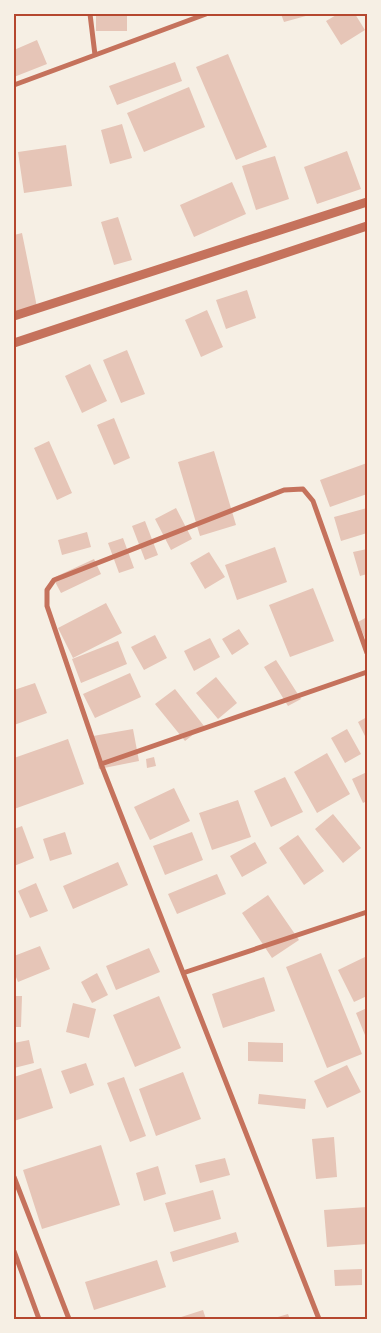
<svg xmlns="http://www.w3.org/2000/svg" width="381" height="1333" font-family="'Asap Condensed',sans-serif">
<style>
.building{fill:#e6c5b7}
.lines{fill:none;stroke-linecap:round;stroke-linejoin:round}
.minor{stroke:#c5725c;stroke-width:5}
.tertiary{stroke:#c5725c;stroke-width:9}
.neatline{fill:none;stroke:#b5482f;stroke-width:2}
</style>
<rect width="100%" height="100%" fill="#f6efe4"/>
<path class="building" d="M96 14H127V31H96Z
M281 14H313L284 22Z
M338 14H355L365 30 341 45 326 21Z
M37 40 47 64 14 77V50Z
M228 54 267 147 236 160 196 67Z
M175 62 182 81 117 105 109 86Z
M189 87 205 127 144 152 127 113Z
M122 124 132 158 110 164 101 130Z
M66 145 72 186 24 193 18 152Z
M347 151 361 189 317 204 304 167Z
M275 156 289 199 256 210 242 166Z
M232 182 246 214 194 237 180 205Z
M118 217 132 260 114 265 101 222Z
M22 233 37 307 14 312V235Z
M247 290 256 318 226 329 216 300Z
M207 310 223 347 201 357 185 320Z
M127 350 145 394 121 403 103 360Z
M90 364 107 401 82 413 65 376Z
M114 418 130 458 114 465 97 425Z
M49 441 72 493 57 500 34 448Z
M214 451 236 525 200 536 178 462Z
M367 463V494L330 507 320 480Z
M176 508 192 539 171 550 155 519Z
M367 508V533L341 541 334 517Z
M145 521 158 555 145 560 132 526Z
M87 532 91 547 62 555 58 540Z
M123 538 134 568 119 573 108 543Z
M275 547 287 582 237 600 225 565Z
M367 549V574L360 576 353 552Z
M209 552 225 577 205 589 190 563Z
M94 559 101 574 61 593 53 578Z
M313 588 334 641 290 657 269 605Z
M106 603 122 633 73 658 58 628Z
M367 617V643L358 622Z
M239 629 249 644 232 655 222 639Z
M155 635 167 658 144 670 131 647Z
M210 638 220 657 194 671 184 651Z
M118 641 127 664 81 683 72 659Z
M276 660 301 699 288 706 264 667Z
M130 673 141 697 95 718 83 694Z
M216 677 237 703 218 719 196 693Z
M35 683 47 713 14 725V690Z
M175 689 204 726 185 741 155 704Z
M367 717V740L358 722Z
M133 729 139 761 99 769 93 736Z
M347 729 361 754 345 763 331 738Z
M68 739 84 784 14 809V758Z
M327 753 350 794 317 813 294 772Z
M154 757 156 766 147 768 146 759Z
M367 772V801L363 803 352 779Z
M285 777 303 812 271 827 254 791Z
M174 788 190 821 150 840 134 807Z
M238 800 251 837 212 850 199 813Z
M333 814 361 848 343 863 315 829Z
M22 826 34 858 14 866V829Z
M65 832 72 854 50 861 43 839Z
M192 832 203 860 165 875 153 846Z
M298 835 324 871 304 885 279 848Z
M255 842 267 863 242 877 230 856Z
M118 862 128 885 73 909 63 886Z
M217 874 226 894 177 914 168 894Z
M36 883 48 911 30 918 18 891Z
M268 895 299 940 272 958 242 913Z
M40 946 50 969 18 982 14 972V956Z
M149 948 160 972 116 990 106 966Z
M321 953 362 1054 327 1068 286 967Z
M367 956V996L354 1002 338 970Z
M97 973 108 995 92 1003 81 982Z
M264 977 275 1011 223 1028 212 994Z
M14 996H22L21 1027H14Z
M159 996 181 1048 135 1067 113 1015Z
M73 1003 96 1009 89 1038 66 1032Z
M367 1008V1040L356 1013Z
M29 1040 34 1063 14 1068V1043Z
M248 1042 283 1043V1062L248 1061Z
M86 1063 94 1085 70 1094 61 1071Z
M347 1065 361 1092 327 1108 314 1081Z
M41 1068 53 1108 14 1121V1077Z
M183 1072 201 1119 156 1136 139 1089Z
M124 1077 146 1136 130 1142 107 1083Z
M259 1094 306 1099 305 1109 258 1104Z
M334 1137 337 1177 316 1179 312 1139Z
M101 1145 120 1205 42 1229 23 1170Z
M225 1158 230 1175 200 1183 195 1165Z
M158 1166 166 1194 144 1201 136 1173Z
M213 1190 221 1219 174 1232 165 1203Z
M367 1207V1244L327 1247 324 1210Z
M236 1232 239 1242 173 1262 170 1252Z
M157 1260 166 1287 94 1310 85 1282Z
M362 1269V1285L335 1286 334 1270Z
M203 1310 206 1319H175Z
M288 1314 290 1319H271Z"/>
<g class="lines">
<path class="minor" d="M90 14 95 55
M14 85 206 14
M101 764 367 672
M183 973 367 912
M14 1177 69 1319
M14 1251 39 1319
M319 1319 101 764 47 606V590L54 580 284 490 303 489 313 501 367 653"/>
<path class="tertiary" d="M14 316 367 202
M14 343 367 226"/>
</g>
<rect width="381" height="1333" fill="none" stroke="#f6efe4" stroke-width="30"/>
<rect x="15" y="15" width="351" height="1303" class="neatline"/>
</svg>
